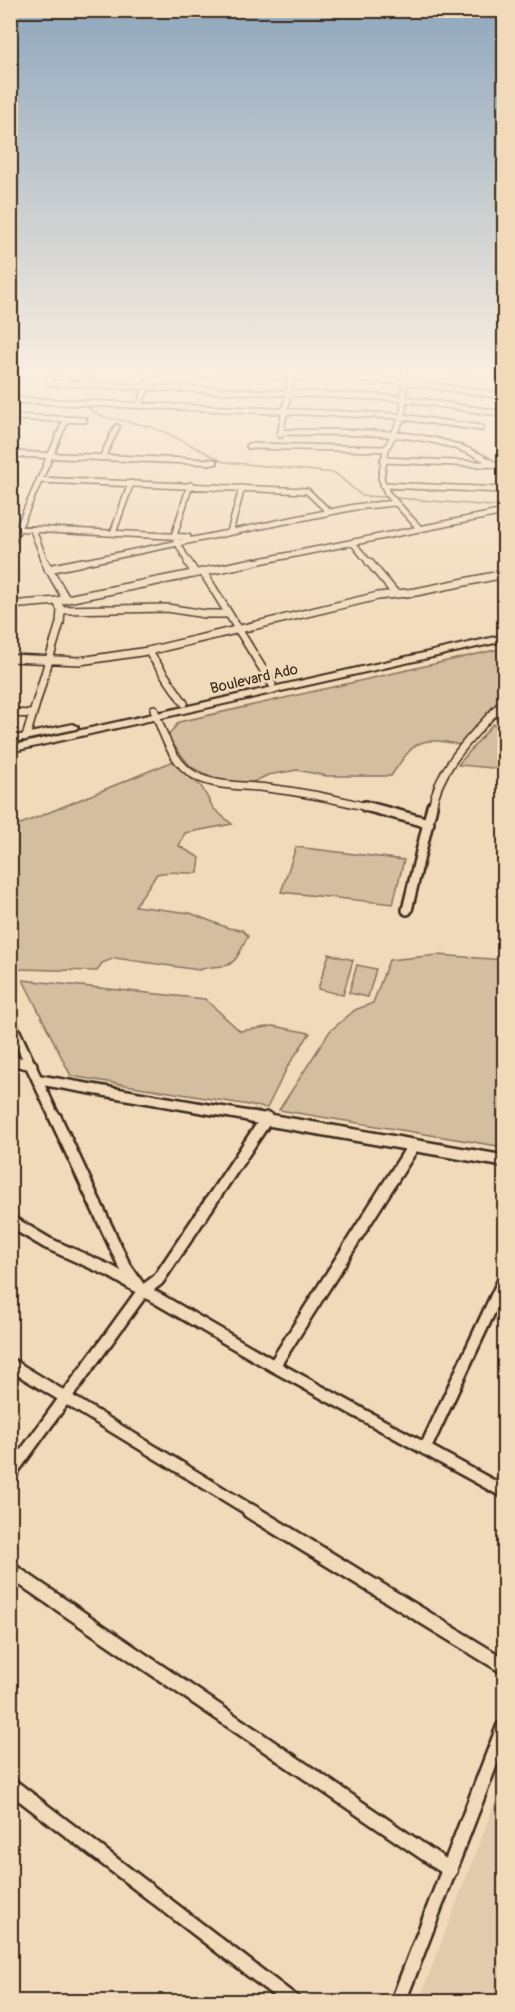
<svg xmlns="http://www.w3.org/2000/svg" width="515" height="2012" font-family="Pangolin,sans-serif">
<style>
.built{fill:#e2cbac}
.green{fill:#d3bea0;stroke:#87745f;stroke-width:1.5}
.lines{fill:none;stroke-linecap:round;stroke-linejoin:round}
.stream{stroke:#7d6a56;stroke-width:1.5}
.minor-far4-casing{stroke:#3b2a1e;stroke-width:8}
.minor-far3-casing{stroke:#3b2a1e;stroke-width:10}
.minor-far2-casing{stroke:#3b2a1e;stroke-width:14}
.minor-far1-casing{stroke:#3b2a1e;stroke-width:16}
.minor-casing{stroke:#3b2a1e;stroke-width:19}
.major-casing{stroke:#3b2a1e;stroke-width:4}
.minor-far4{stroke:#f1dab9;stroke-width:5}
.minor-far3{stroke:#f1dab9;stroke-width:7}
.minor-far2{stroke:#f1dab9;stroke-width:9}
.minor-far1{stroke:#f1dab9;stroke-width:11}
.minor{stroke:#f1dab9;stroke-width:14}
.major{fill:#f1dab9;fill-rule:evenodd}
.labels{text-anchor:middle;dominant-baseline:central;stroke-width:5;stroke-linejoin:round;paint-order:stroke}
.far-street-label{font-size:15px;fill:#3b2a1e;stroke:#f1dab9}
</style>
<rect width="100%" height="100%" fill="#f1dab9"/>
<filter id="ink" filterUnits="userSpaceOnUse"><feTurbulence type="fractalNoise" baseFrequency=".0167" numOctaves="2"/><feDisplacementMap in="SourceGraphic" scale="12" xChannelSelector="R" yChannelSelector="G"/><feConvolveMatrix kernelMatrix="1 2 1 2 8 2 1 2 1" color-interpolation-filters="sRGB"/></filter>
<g filter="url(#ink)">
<path class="built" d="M504 1778V2001H419Z"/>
<path class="green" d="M504 648V695L460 745C418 735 414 742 391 776H327L297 770 268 775 249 784 219 781 191 767 167 737 179 722Z
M493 724 504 728V769L458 765Z
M176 760 182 771 201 786 214 809 232 824 185 833 179 846 200 858 198 873C184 874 171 870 157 874L135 906 190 913 228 928 242 930 248 936C242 946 237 965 224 966 215 967 209 966 199 970L115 958 102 963 97 971 17 969 11 956V828Z
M296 847 404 860 393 904 281 892Z
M329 954 353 960 343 995 318 989Z
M438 955 504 960V1147L279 1110 330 1031 355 1010 373 1003 389 960Z
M357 965 376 969 368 997 349 993Z
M23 980 205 999 240 1031 273 1026 310 1033 288 1066 267 1108 71 1076Z"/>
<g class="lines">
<path class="stream" d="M83 405 101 416 148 426 169 434 224 462 335 473 362 496 385 497
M397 498 504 507"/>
<g class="minor-far4-casing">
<path id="minor-far4" d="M54 370 49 383 399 398 504 414
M405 370 403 416 386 449 381 478 387 493 420 529
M452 370 504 375
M147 372 398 381 504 396
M10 380 16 370
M84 385 91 370
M10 400 395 416 481 428
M139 406 151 377 145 370
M10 417 84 420
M281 432C350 434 435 425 495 465
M280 435 293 370
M249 446 386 449
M10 454 215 462
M102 458 117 427
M383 460 504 465
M39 480 307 491 329 512
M383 485 504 490
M10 528 188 537
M33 530 46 564
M230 532 242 488
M113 533 131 483
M353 543 370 564
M10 547 66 420
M75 564 355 507 395 503
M189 564 174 536 190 485
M245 564 504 512"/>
</g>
<g class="minor-far3-casing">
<path id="minor-far3" d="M45 562 66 599
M188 562 195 573
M369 562 395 593
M48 569 83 562
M203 572 272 684
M57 601 61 610 167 608 205 614H228
M10 605 57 601 253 562
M148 651 184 703
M10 658 80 661 148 651 378 596 416 592 504 574
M154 709C162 732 172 762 194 775 214 787 244 785 267 788 302 792 337 799 371 808
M496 711 504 722
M10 713 32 714
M26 737 60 623 61 610
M432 808C439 765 476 733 504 701"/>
</g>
<g class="minor-far2-casing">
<path id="minor-far2" d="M365 806 429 823
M407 910 432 806
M10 1021 55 1118
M10 1060 32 1065
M40 1080 260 1118"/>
</g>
<g class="minor-far1-casing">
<path id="minor-far1" d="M55 1117 124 1265 139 1287
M251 1117 504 1161
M10 1221 47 1243 110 1271 274 1366 504 1492
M10 1364 253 1512
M274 1366 414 1145
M425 1449 504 1280
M10 1474 143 1291 158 1280 267 1118"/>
</g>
<g class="minor-casing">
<path id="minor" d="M250 1511 504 1666
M10 1570 450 1870
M10 1785 293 2002
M398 2002 504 1727"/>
</g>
<g class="major-casing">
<path id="major" d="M504 635V641L10 752V746Z
M73 724 78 727 76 729 10 743V737Z"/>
</g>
<use href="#minor-far4" class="minor-far4"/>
<use href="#minor-far3" class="minor-far3"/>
<use href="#minor-far2" class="minor-far2"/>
<use href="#minor-far1" class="minor-far1"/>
<use href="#minor" class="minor"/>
<use href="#major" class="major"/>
</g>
</g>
<linearGradient id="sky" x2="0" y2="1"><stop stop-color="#8fa7bd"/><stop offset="0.57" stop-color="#f9eee0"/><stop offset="1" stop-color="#f9eee0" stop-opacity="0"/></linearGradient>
<rect width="515" height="652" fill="url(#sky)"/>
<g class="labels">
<g class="far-street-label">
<text transform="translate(254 679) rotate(-13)">Boulevard Ado</text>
</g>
</g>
<rect width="515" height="2012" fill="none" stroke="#f1dab9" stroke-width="36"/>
<rect x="18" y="18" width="479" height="1976" fill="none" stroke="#3b2a1e" stroke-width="2" filter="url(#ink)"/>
</svg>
